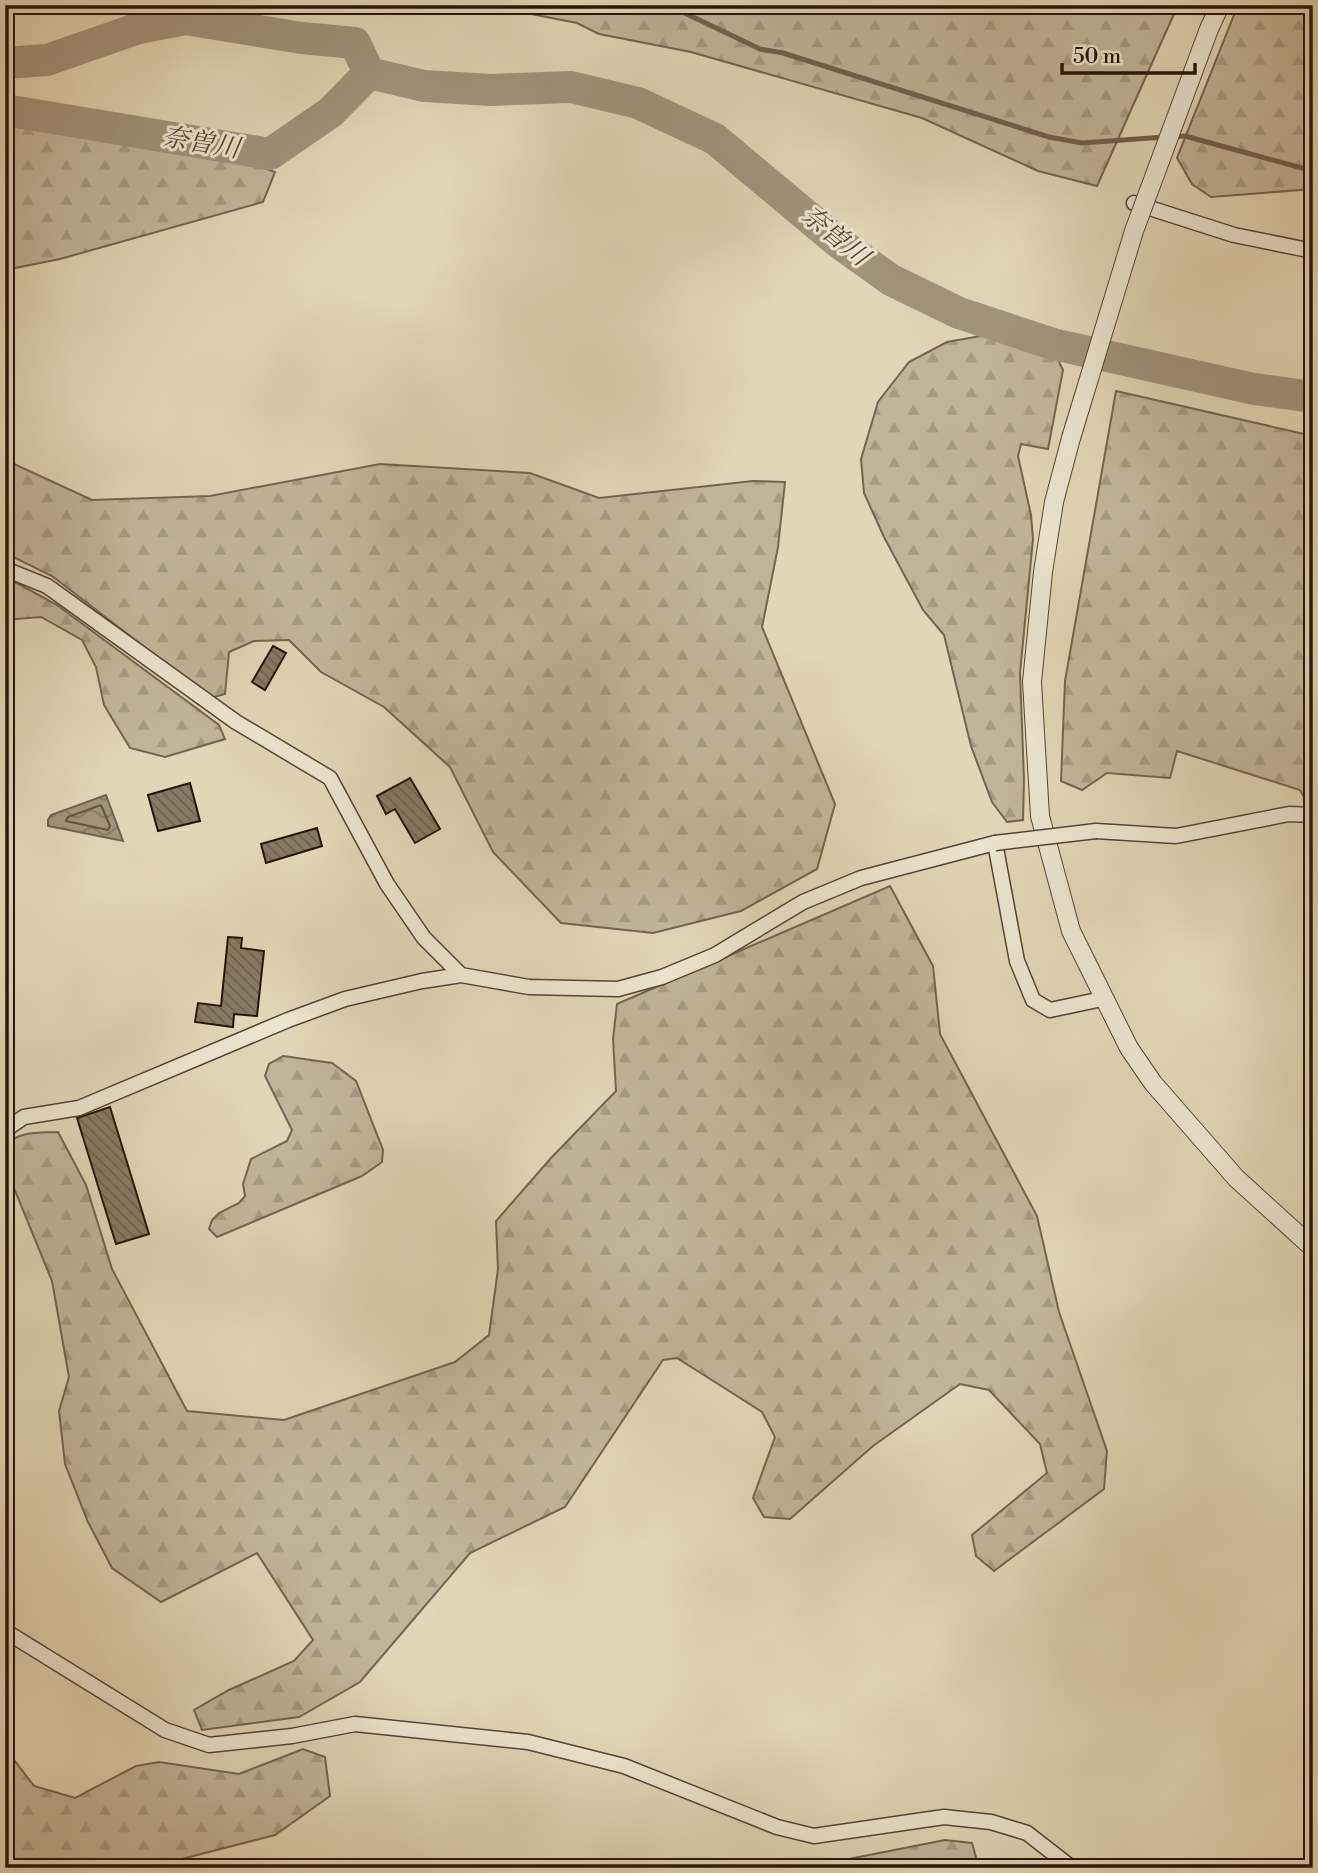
<svg xmlns="http://www.w3.org/2000/svg" width="1318" height="1873" font-family="'Libre Bodoni','Noto Serif JP',serif">
<style>
.forest{fill:url(#forest-firs);stroke:#746451;stroke-width:2}
.water{fill:url(#water-waves);stroke:#70614e;stroke-width:2}
.lines{fill:none;stroke-linecap:round;stroke-linejoin:round}
.shore{stroke:#645442;stroke-width:2}
.stream{stroke:#70614e;stroke-width:5}
.river{stroke:#a1947b;stroke-width:32}
.building{fill:url(#building-back-hatch);stroke:#26140a;stroke-width:2}
.minor-casing{stroke:#554435;stroke-width:17}
.tertiary-casing{stroke:#554435;stroke-width:20}
.minor{stroke:#ece4cf;stroke-width:14}
.tertiary{stroke:#ece4cf;stroke-width:18}
.minor-bridge-casing{stroke:#554435;stroke-width:17;stroke-linecap:butt}
.tertiary-bridge-casing{stroke:#554435;stroke-width:20;stroke-linecap:butt}
.minor-bridge{stroke:#ece4cf;stroke-width:14}
.tertiary-bridge{stroke:#ece4cf;stroke-width:18}
.labels{text-anchor:middle;dominant-baseline:central;stroke-width:6;stroke-linejoin:round;paint-order:stroke}
.water-label{font-size:26px;font-style:italic;fill:#574737;stroke:#ece4cf}
</style>
<defs>
<pattern id="forest-firs" width="22" height="20" patternUnits="userSpaceOnUse" patternTransform="scale(1.75)"><rect width="22" height="20" fill="#c1b598"/><path d="M5 1l3.5 6h-7zM16 11l3.5 6h-7z" fill="#a69b82"/></pattern>
<pattern id="water-waves" width="16" height="10" patternUnits="userSpaceOnUse" patternTransform="scale(1.75)"><rect width="16" height="10" fill="#a1947b"/><path d="M0 5q4-4 8 0t8 0" fill="none" stroke="#837863"/></pattern>
<pattern id="building-back-hatch" width="6" height="6" patternUnits="userSpaceOnUse" patternTransform="scale(1.75)"><rect width="6" height="6" fill="#877963"/><path d="M-1 5l2 2M0 0l6 6M5-1l2 2" fill="none" stroke="#6e6250"/></pattern>
</defs>
<rect width="100%" height="100%" fill="#e1d6b5"/>
<filter id="stains"><feTurbulence type="fractalNoise" baseFrequency=".00286" numOctaves="4"/><feColorMatrix values="0 0 0 0 .2 0 0 0 0 .09 0 0 0 0 .02 0 0 0 .5 -.17"/></filter>
<radialGradient id="worn" r=".72"><stop offset=".6" stop-color="#630" stop-opacity="0"/><stop offset="1" stop-color="#630" stop-opacity=".3"/></radialGradient>
<path class="forest" d="M485 5H1178L1097 186 1038 171 922 118 691 52 599 34 577 23Z
M1238 5H1313V189L1211 197 1192 184 1177 158Z
M5 125 248 162 275 172 263 202 60 259 5 270Z
M992 334 1057 358 1063 370 1048 449 1021 444 1018 456 1031 515 1033 539 1020 673 1024 779 1023 820 1007 822 992 802 971 746 944 635 923 610 884 537 864 493 861 459 878 402 909 362 947 342Z
M1116 391 1313 436V814L1300 790 1177 751 1170 778 1107 773 1082 790 1061 781 1065 681Z
M5 448 14 464 92 500 210 496 380 464 530 473 599 498 753 481 785 482 778 547 762 627 835 804 817 869 741 911 653 933 561 923 493 852 450 767 384 707 321 672 289 640 254 641 229 652 225 694 211 698 52 576 5 553Z
M5 580 17 583 57 605 219 725 225 739 165 757 130 748 104 705 96 667 82 640 41 617 5 620Z
M890 886 933 966 940 1034 1037 1216 1059 1312 1107 1451 1104 1489 994 1571 976 1556 972 1535 1047 1473 1040 1444 989 1390 960 1384 873 1446 790 1519 764 1517 753 1498 775 1437 762 1412 677 1358 663 1360 565 1507 470 1553 360 1682 299 1717 202 1730 194 1710 229 1690 294 1661 313 1640 257 1553 161 1602 112 1568 88 1522 65 1464 59 1411 69 1377 52 1281 5 1166V1145C18 1131 40 1133 58 1132L86 1185 112 1269 187 1411 284 1420 455 1362 489 1335 498 1269 496 1221 551 1158 616 1091 613 1039 617 1004Z
M283 1056 332 1063 356 1081 383 1150 382 1162 362 1176 217 1237 209 1229 212 1220 219 1213 239 1203 245 1196 243 1184 251 1159 287 1141 292 1130 265 1076 269 1064Z
M5 1748 34 1786 75 1798 136 1766 159 1762 239 1774 303 1749 325 1757 330 1796 275 1835 147 1868H5Z
M945 1840 972 1843 979 1868H803Z"/>
<path class="water" d="M106 795 123 841 48 826V820L51 815Z"/>
<g class="lines">
<path class="shore" d="M101 805 110 826 108 830 66 821 68 817Z"/>
<path class="stream" d="M668 5 760 49 783 53 1049 137 1082 143 1164 137
M1173 137 1185 136 1313 171"/>
<path class="river" d="M5 63 47 60 139 28 185 19 302 38 355 43 369 73
M369 73 424 86 491 90 571 87 638 103 715 139 838 242 891 280 959 313 1053 344 1254 389 1313 397
M5 110 270 154 331 112 369 73"/>
</g>
<path class="building" d="M273 646 286 653 265 690 252 682Z
M410 778 440 829 415 843 395 809 386 814 377 796Z
M190 783 200 821 158 831 148 795Z
M317 828 322 846 266 863 261 844Z
M228 937 242 938 241 948 264 951 257 1016 234 1014 233 1027 195 1022 198 1003 221 1006Z
M110 1107 149 1234 116 1244 77 1118Z"/>
<g class="lines">
<g class="minor-casing">
<path id="minor" d="M1134 203 1234 235 1313 251
M5 569 47 586 236 722 330 778 387 884 424 938 461 975
M1096 831 1176 836 1289 814 1313 815
M5 1130 24 1117 79 1108 288 1020 345 999 422 981 461 975 529 987 618 989 662 977 715 955 803 902 861 878 995 843 1017 961 1033 1000 1050 1010 1102 999
M5 1631 165 1730 209 1745 292 1736 355 1724 528 1742 624 1766 777 1827 814 1836 944 1817 991 1822 1027 1833 1072 1868"/>
</g>
<g class="tertiary-casing">
<path id="tertiary" d="M1071 438 1054 502 1043 572 1032 682 1040 816 1071 931 1129 1048 1153 1083 1236 1178 1313 1248"/>
</g>
<use href="#minor" class="minor"/>
<use href="#tertiary" class="tertiary"/>
<g class="minor-bridge-casing">
<path id="minor-bridge" d="M995 843 1096 831"/>
</g>
<g class="tertiary-bridge-casing">
<path id="tertiary-bridge" d="M1071 438 1134 231 1209 29 1220 5"/>
</g>
<use href="#minor-bridge" class="minor-bridge"/>
<use href="#tertiary-bridge" class="tertiary-bridge"/>
</g>
<g class="labels">
<g class="water-label">
<text transform="translate(201 143) rotate(9)">奈曽川</text>
<text transform="translate(835 236) rotate(39)">奈曽川</text>
</g>
</g>
<rect width="1318" height="1873" fill="none" stroke="#e1d6b5" stroke-width="28"/>
<rect x="7" y="7" width="1304" height="1859" fill="none" stroke="#26140a" stroke-width="3.5"/>
<rect x="14" y="14" width="1290" height="1845" fill="none" stroke="#26140a" stroke-width="2"/>
<path d="M1062 63v10h133v-10" fill="none" stroke="#26140a" stroke-width="3.5"/>
<text x="1073" y="63" font-size="21" fill="#26140a" stroke="#ece4cf" stroke-width="5" paint-order="stroke">50 m</text>
<rect width="100%" height="100%" filter="url(#stains)"/>
<rect width="100%" height="100%" fill="url(#worn)"/>
</svg>
